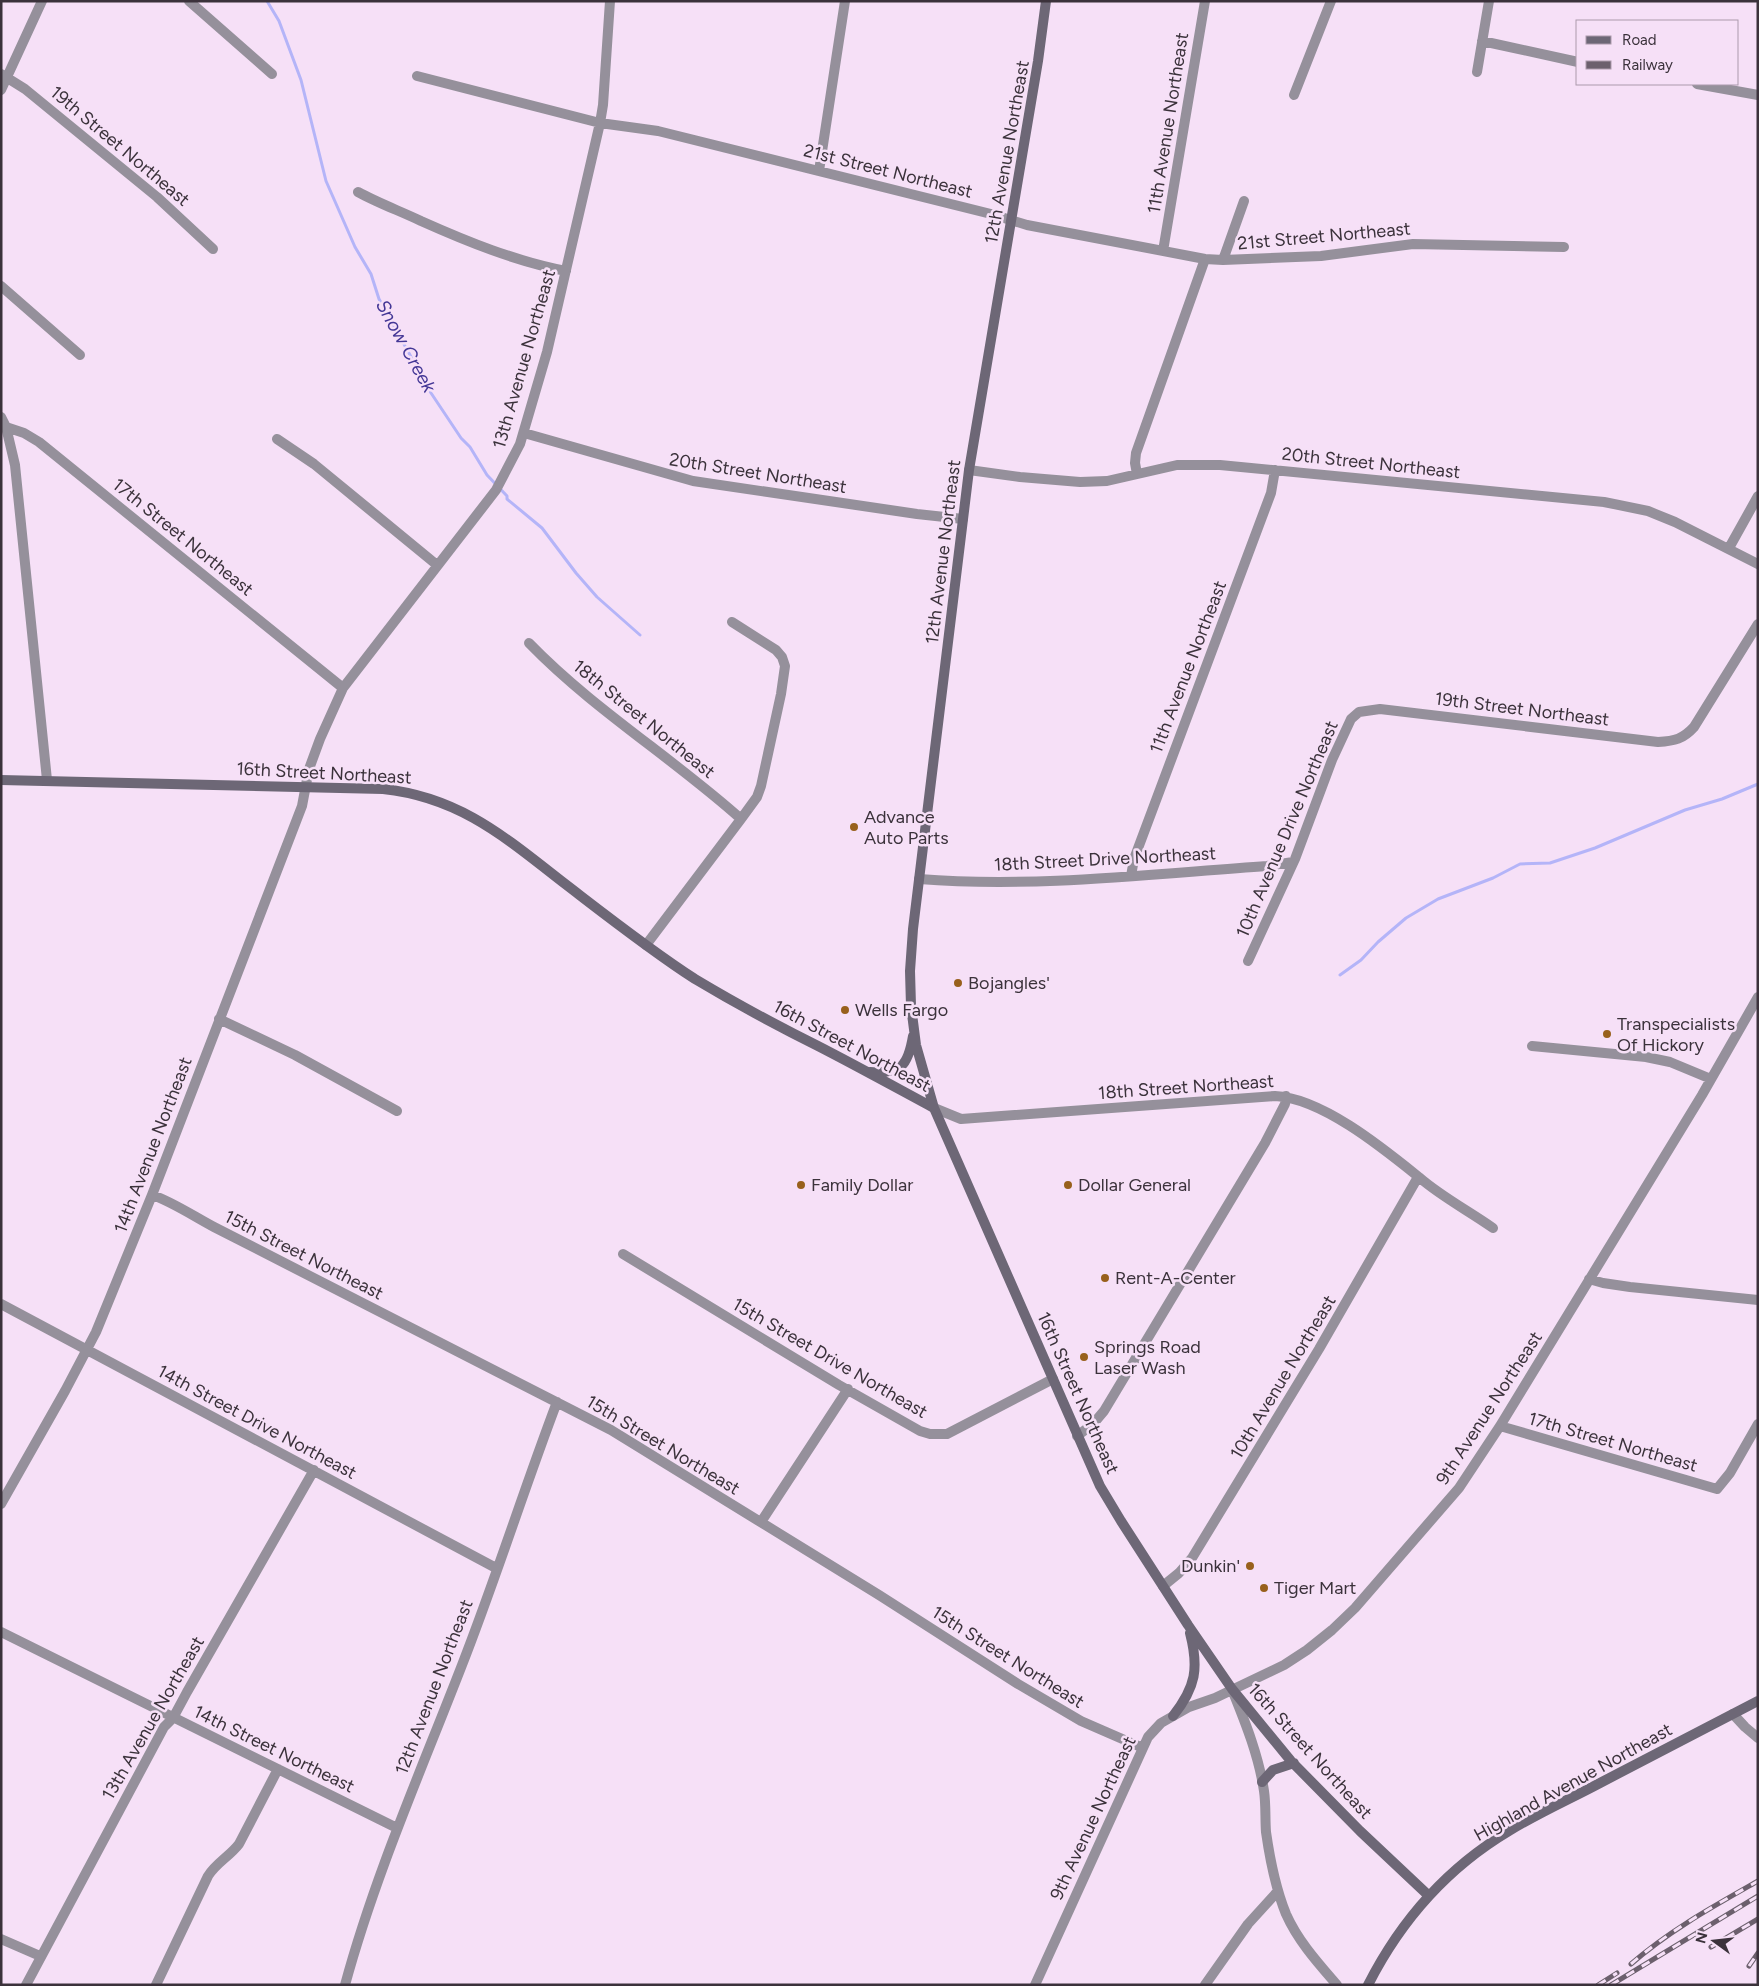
<svg xmlns="http://www.w3.org/2000/svg" width="1759" height="1986" font-family="Figtree,sans-serif">
<style>
.lines{fill:none;stroke-linecap:round;stroke-linejoin:round}
.stream{stroke:#b4b4f8;stroke-width:3}
.minor{stroke:#95909b;stroke-width:10}
.secondary{stroke:#6d6776;stroke-width:10}
.rail-casing{stroke:#6c606d;stroke-width:5}
.rail{stroke:#f6e0f7;stroke-width:3;stroke-dasharray:9;stroke-linecap:butt}
.poi-dot{fill:#98601c;stroke:#f6e0f7;stroke-width:2}
.labels{text-anchor:middle;dominant-baseline:central;stroke-width:5;stroke-linejoin:round;paint-order:stroke}
.street-label{font-size:18px;fill:#3b323b;stroke:#f6e0f7}
.poi-label{font-size:18px;fill:#3b323b;stroke:#f6e0f7;text-anchor:start}
.water-label{font-size:19px;font-style:italic;fill:#443796;stroke:#f6e0f7}
</style>
<rect width="100%" height="100%" fill="#f6e0f7"/>
<g class="lines">
<path class="stream" d="M267 1 279 21 301 80 326 181 355 247 371 274 379 299 431 393 461 438 470 447 487 475 507 496V499L542 528 576 573 597 597 640 635
M1340 975 1361 960 1378 942 1406 918 1438 899 1493 878 1520 864 1550 863 1595 848 1685 810 1722 799 1758 784"/>
<path class="minor" d="M189 1 272 74
M1482 41 1578 62
M1477 72 1489 1
M1 74 25 89 157 197 213 249
M417 76 600 123 658 131 991 214 1027 225 1205 259 1223 260 1321 256 1413 244 1564 247
M1697 84 1758 95
M1 90 42 1
M1294 95 1331 1
M819 171 845 1
M358 192C378 203 400 211 421 221 468 242 515 261 566 271
M1163 251 1205 1
M1223 260 1244 201
M1 286 80 355
M1 417 6 427 24 433 39 442 343 688
M4 425 6 427 15 465 47 780
M524 433 693 481 917 514 963 519
M277 439 314 464 437 565
M969 470 1020 477 1080 482 1107 481 1177 465H1220L1604 502 1648 511 1675 522 1758 564
M1137 474 1135 463 1136 453 1205 259
M1729 548 1758 496
M529 643C593 709 673 758 741 819
M1131 876 1134 859 1271 493 1275 470
M919 879C1035 888 1151 874 1267 866L1293 862
M646 945 741 819 757 797 761 786 781 694 785 666 782 657 776 650 732 622
M1248 961 1295 859 1332 760 1351 719 1359 712 1380 709 1658 742C1675 741 1683 739 1694 727L1758 624
M219 1019 295 1055 397 1111
M1532 1046 1646 1057 1670 1062 1711 1079
M934 1108 961 1119 1275 1096C1322 1098 1384 1149 1420 1178 1442 1197 1469 1211 1493 1228
M152 1195C171 1201 195 1217 214 1227L611 1430 879 1595 1018 1684 1081 1721 1143 1748
M623 1254 839 1385 920 1431 930 1434H947L1053 1379
M1589 1279 1603 1283 1630 1287 1758 1300
M1 1304 496 1568
M1500 1426 1717 1489 1730 1473 1758 1424
M1077 1436 1093 1424 1104 1411 1265 1143 1285 1104 1286 1096
M1 1504 65 1391 96 1332 152 1195 302 806 309 769 320 739 343 688 496 490 520 444 547 352 600 123 603 105 610 1
M761 1522 848 1389
M1163 1586 1179 1573 1192 1558 1319 1349 1418 1177
M1 1632 397 1828
M1233 1692C1246 1724 1259 1757 1264 1791 1266 1804 1265 1819 1266 1832 1270 1860 1275 1887 1286 1914 1298 1941 1318 1963 1337 1985
M1733 1714 1745 1727 1758 1738
M1 1939 40 1956
M26 1985 164 1727 173 1718 187 1692 314 1470
M156 1985 208 1876C216 1863 230 1856 239 1844L278 1769
M345 1985C375 1875 421 1771 462 1665 496 1578 524 1489 557 1402
M1035 1985 1148 1737 1161 1723 1189 1707 1215 1698 1284 1665 1307 1650 1332 1630 1355 1608 1459 1488 1500 1426 1702 1095 1758 997
M1205 1985 1248 1924 1278 1891"/>
<path class="secondary" d="M1046 1 1038 61 969 470 913 929 910 971 911 1006 916 1045 934 1108 1100 1486 1121 1521 1188 1625 1232 1689 1291 1761 1360 1831 1428 1895
M1 780 383 789C460 797 506 838 564 883 607 916 650 950 695 979 735 1003 776 1025 818 1046 857 1066 895 1087 934 1108
M870 1072C901 1074 908 1066 913 1036
M1173 1716C1196 1687 1199 1668 1190 1633
M1262 1782 1273 1770 1294 1763
M1368 1985C1401 1920 1447 1868 1509 1831 1538 1813 1570 1799 1600 1783 1652 1756 1705 1729 1758 1701"/>
<g class="rail-casing">
<path id="rail" d="M1711 1947 1758 1919
M1631 1964C1670 1930 1714 1906 1758 1881
M1749 1966 1758 1953
M1598 1985 1617 1973
M1611 1985 1758 1896"/>
</g>
<use href="#rail" class="rail"/>
</g>
<g class="poi-dot">
<circle cx="854" cy="827" r="5"/>
<circle cx="958" cy="983" r="5"/>
<circle cx="845" cy="1010" r="5"/>
<circle cx="1607" cy="1034" r="5"/>
<circle cx="801" cy="1185" r="5"/>
<circle cx="1068" cy="1185" r="5"/>
<circle cx="1105" cy="1278" r="5"/>
<circle cx="1084" cy="1357" r="5"/>
<circle cx="1250" cy="1566" r="5"/>
<circle cx="1264" cy="1588" r="5"/>
</g>
<g class="labels">
<g class="street-label">
<text transform="translate(1168 123) rotate(-81)">11th Avenue Northeast</text>
<text transform="translate(120 146) rotate(40)">19th Street Northeast</text>
<text transform="translate(1007 152) rotate(-80)">12th Avenue Northeast</text>
<text transform="translate(888 171) rotate(14)">21st Street Northeast</text>
<text transform="translate(1324 236) rotate(-5)">21st Street Northeast</text>
<text transform="translate(524 359) rotate(-74)">13th Avenue Northeast</text>
<text transform="translate(1371 463) rotate(6)">20th Street Northeast</text>
<text transform="translate(758 473) rotate(9)">20th Street Northeast</text>
<text transform="translate(183 537) rotate(39)">17th Street Northeast</text>
<text transform="translate(943 552) rotate(-83)">12th Avenue Northeast</text>
<text transform="translate(1188 667) rotate(-69)">11th Avenue Northeast</text>
<text transform="translate(1522 709) rotate(7)">19th Street Northeast</text>
<text transform="translate(644 719) rotate(39)">18th Street Northeast</text>
<text transform="translate(324 773) rotate(3)">16th Street Northeast</text>
<text transform="translate(1287 829) rotate(-67)">10th Avenue Drive Northeast</text>
<text transform="translate(1105 859) rotate(-3)">18th Street Drive Northeast</text>
<text transform="translate(852 1046) rotate(28)">16th Street Northeast</text>
<text transform="translate(1186 1087) rotate(-4)">18th Street Northeast</text>
<text transform="translate(153 1145) rotate(-69)">14th Avenue Northeast</text>
<text transform="translate(304 1255) rotate(27)">15th Street Northeast</text>
<text transform="translate(830 1358) rotate(30)">15th Street Drive Northeast</text>
<text transform="translate(1283 1377) rotate(-59)">10th Avenue Northeast</text>
<text transform="translate(1078 1393) rotate(66)">16th Street Northeast</text>
<text transform="translate(1489 1408) rotate(-57)">9th Avenue Northeast</text>
<text transform="translate(257 1422) rotate(28)">14th Street Drive Northeast</text>
<text transform="translate(1613 1442) rotate(16)">17th Street Northeast</text>
<text transform="translate(663 1445) rotate(31)">15th Street Northeast</text>
<text transform="translate(1008 1657) rotate(32)">15th Street Northeast</text>
<text transform="translate(434 1687) rotate(-69)">12th Avenue Northeast</text>
<text transform="translate(153 1718) rotate(-60)">13th Avenue Northeast</text>
<text transform="translate(274 1749) rotate(26)">14th Street Northeast</text>
<text transform="translate(1310 1751) rotate(48)">16th Street Northeast</text>
<text transform="translate(1573 1782) rotate(-29)">Highland Avenue Northeast</text>
<text transform="translate(1093 1818) rotate(-65)">9th Avenue Northeast</text>
</g>
<g class="poi-label">
<text x="864" y="817">Advance<tspan x="864" dy="21">Auto Parts</tspan></text>
<text x="968" y="983">Bojangles'</text>
<text x="855" y="1010">Wells Fargo</text>
<text x="1617" y="1024">Transpecialists<tspan x="1617" dy="21">Of Hickory</tspan></text>
<text x="811" y="1185">Family Dollar</text>
<text x="1078" y="1185">Dollar General</text>
<text x="1115" y="1278">Rent-A-Center</text>
<text x="1094" y="1347">Springs Road<tspan x="1094" dy="21">Laser Wash</tspan></text>
<text x="1240" y="1566" text-anchor="end">Dunkin'</text>
<text x="1274" y="1588">Tiger Mart</text>
</g>
<g class="water-label">
<text transform="translate(406 346) rotate(61)">Snow Creek</text>
</g>
</g>
<rect width="1759" height="1986" fill="none" stroke="#3b323b" stroke-width="5"/>
<rect x="1576" y="20" width="162" height="65" fill="#f6e0f7" stroke="#ab9aac"/>
<rect x="1586" y="36" width="25" height="8" fill="#6d6776" stroke="#ab9aac"/>
<text x="1622" y="45" font-size="15" fill="#3b323b">Road</text>
<rect x="1586" y="61" width="25" height="8" fill="#6c606d" stroke="#ab9aac"/>
<text x="1622" y="70" font-size="15" fill="#3b323b">Railway</text>
<g transform="translate(1714 1941) rotate(285)" stroke="#f6e0f7" stroke-width="4" paint-order="stroke">
<path d="M0-4L9 19L0 12L-9 19Z" fill="#3b323b"/>
<text y="-8" font-size="14" font-weight="bold" text-anchor="middle" fill="#3b323b">N</text>
</g>
</svg>
